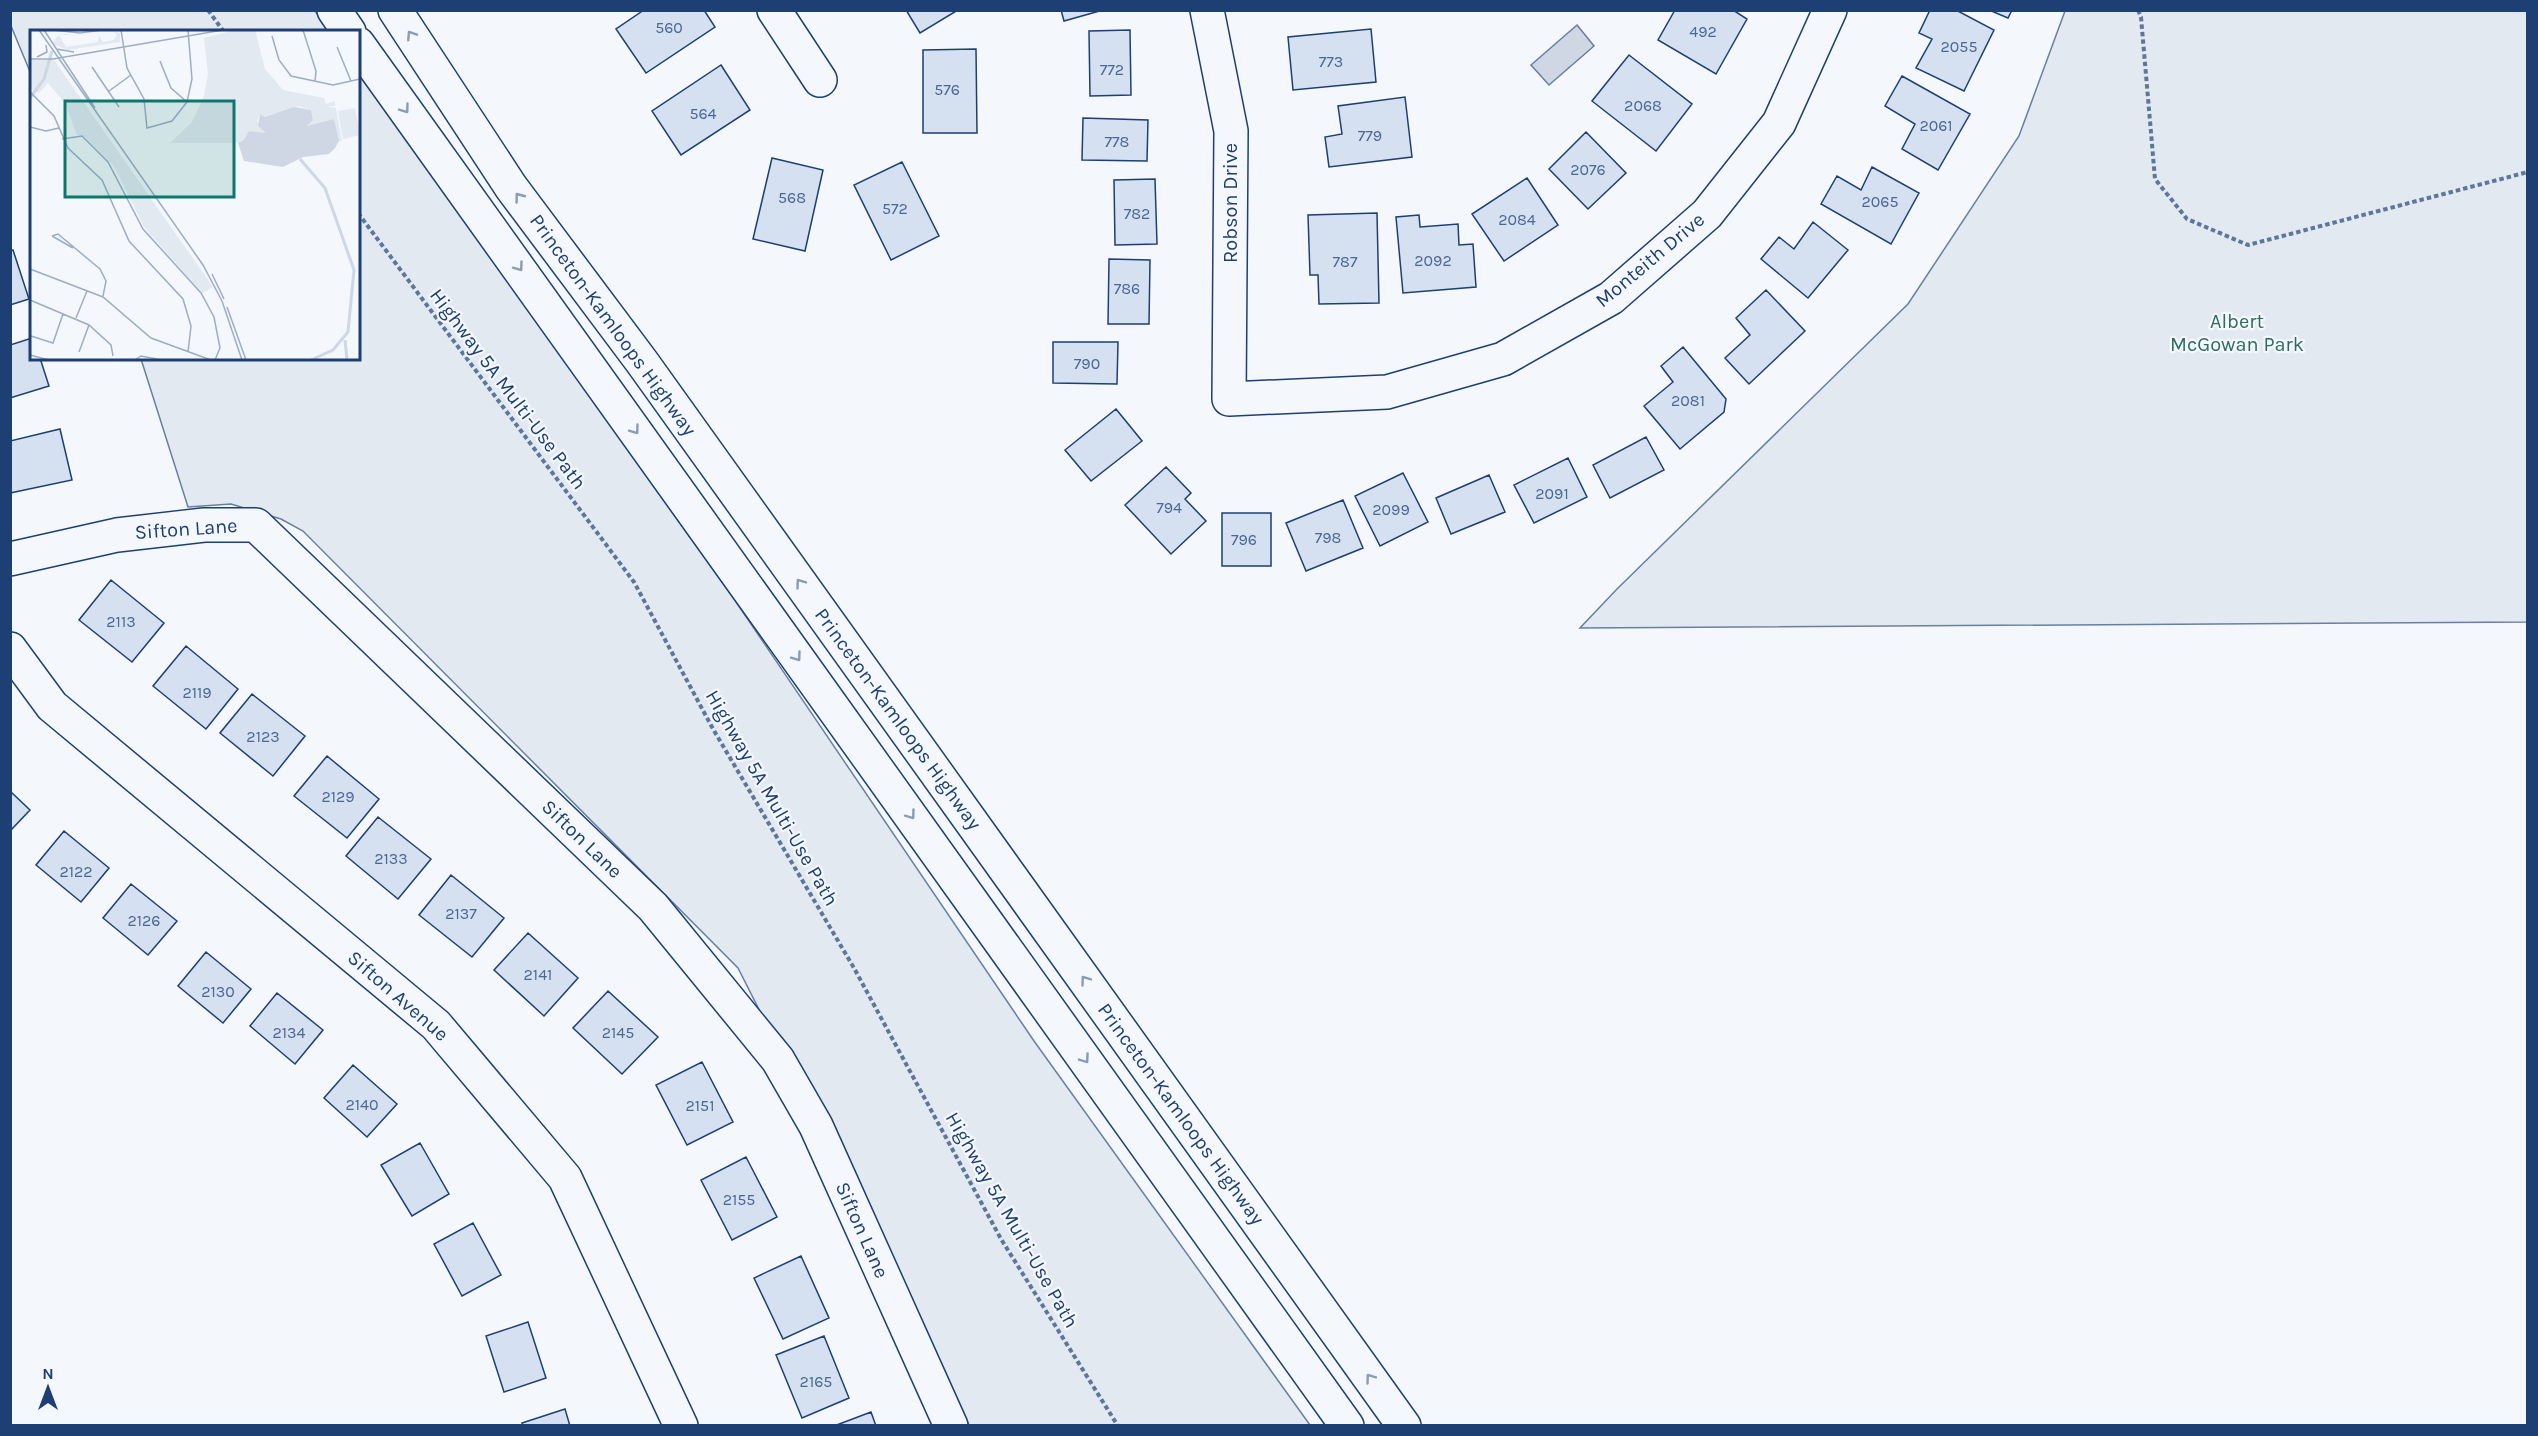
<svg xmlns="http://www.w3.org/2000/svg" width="2538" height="1436" font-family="Karla,sans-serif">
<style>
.green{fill:#e3e9f0;stroke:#687fa3;stroke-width:1.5}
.water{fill:#cfd7e4;stroke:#687fa3;stroke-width:1.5}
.building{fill:#d5e0f0;stroke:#1d3f73;stroke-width:1.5}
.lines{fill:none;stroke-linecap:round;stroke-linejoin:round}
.minor-casing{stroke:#1d3f73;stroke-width:36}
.major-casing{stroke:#1d3f73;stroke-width:36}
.path{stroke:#5e769c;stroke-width:4;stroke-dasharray:4.5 3;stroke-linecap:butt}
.minor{stroke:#f4f7fb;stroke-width:33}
.major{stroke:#f4f7fb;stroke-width:33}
.oneway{stroke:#889bb7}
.labels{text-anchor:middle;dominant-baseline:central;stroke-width:4.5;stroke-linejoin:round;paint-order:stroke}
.number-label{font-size:16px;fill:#4b6792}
.street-label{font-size:20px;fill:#1d3f73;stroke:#f4f7fb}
.park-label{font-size:20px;fill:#2c6c60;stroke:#f4f7fb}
.inset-river{fill:none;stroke:#cfd7e4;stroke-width:3}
.inset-road{fill:none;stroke:#9eadc5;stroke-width:1.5}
.view{fill:#0f766e;fill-opacity:0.15;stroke:#0f766e;stroke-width:3}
.inset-edge{fill:none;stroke:#1d3f73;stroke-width:3}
</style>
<rect width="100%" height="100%" fill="#f4f7fb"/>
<path class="green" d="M10 11H315L330 31 32 32 31 74 11 26Z
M2065 11H2527V622L1580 628 1617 589 1908 304 2019 136Z
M359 72 734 599 1034 1041 1310 1425H969L738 968 303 531 281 519 231 504 188 507 141 359 358 358Z"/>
<path class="water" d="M1577 25 1594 46 1549 85 1531 65Z"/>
<path class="building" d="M644 10H704L715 27 646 73 616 29Z
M906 10H958L920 33Z
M1061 10H1103L1064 21Z
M1675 10H1733L1747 19 1716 74 1658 40Z
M1930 10H1956L1994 30 1964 91 1916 68 1932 39 1919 33Z
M1989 10H2012L2008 18Z
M1371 29 1376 82 1293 90 1288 37Z
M1130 30 1131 95 1090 96 1089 31Z
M976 49 977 133H923V50Z
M1629 55 1692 104 1656 151 1592 101Z
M721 65 750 110 681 155 652 111Z
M1902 76 1970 114 1938 170 1902 149 1915 124 1885 106Z
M1405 97 1412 157 1329 167 1325 137 1342 134 1338 106Z
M1083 118 1148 120 1147 161 1082 160Z
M1586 132 1626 173 1588 209 1549 169Z
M772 158 823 170 805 251 753 239Z
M902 162 939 236 891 260 854 185Z
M1872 167 1919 193 1891 244 1821 204 1837 176 1861 190Z
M1527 178 1558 225 1504 261 1472 214Z
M1155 179 1157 244 1115 245 1114 180Z
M1377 213 1379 303 1319 304 1318 275H1310L1308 215Z
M1419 215 1420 227 1458 224 1459 245 1473 244 1476 287 1403 293 1396 217Z
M1813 222 1848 250 1808 298 1761 259 1779 237 1794 249Z
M13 250 29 299 10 305V251Z
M1109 259 1150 260 1149 324H1108Z
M1766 290 1805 331 1749 384 1725 358 1750 335 1736 318Z
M32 338V358H40L49 386 10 398V345Z
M1053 342H1118L1117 384 1053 383Z
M1683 347 1726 399 1724 412 1680 449 1644 406 1673 382 1661 366Z
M1116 409 1142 441 1091 481 1065 450Z
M60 429 72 480 10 493V441Z
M1646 437 1664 470 1610 498 1593 465Z
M1568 458 1587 497 1534 523 1514 485Z
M1166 467 1191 493 1185 499 1206 521 1171 554 1125 505Z
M1403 473 1428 522 1380 546 1355 496Z
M1489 475 1505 512 1451 534 1436 498Z
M1343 500 1363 548 1306 571 1286 523Z
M1222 513H1271V566H1222Z
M111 580 164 623 132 662 79 620Z
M186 646 238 689 206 729 153 686Z
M252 694 305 736 273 776 220 733Z
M327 756 379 799 347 838 294 796Z
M10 791 30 810 10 831Z
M378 817 431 859 398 899 346 856Z
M64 831 109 868 81 902 36 865Z
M451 875 504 918 472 957 419 915Z
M131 884 177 921 148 955 103 918Z
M528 933 578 978 544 1016 494 970Z
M206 952 251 989 223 1023 178 986Z
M608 991 658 1037 622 1074 573 1028Z
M277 993 323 1030 295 1064 250 1026Z
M702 1062 733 1122 687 1145 656 1085Z
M353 1065 397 1104 367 1137 324 1098Z
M420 1143 449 1194 412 1216 381 1165Z
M746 1157 777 1217 732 1240 701 1180Z
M473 1223 501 1275 462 1296 434 1244Z
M801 1256 829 1318 783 1339 754 1278Z
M528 1322 546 1378 504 1392 486 1336Z
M824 1336 849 1398 802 1418 776 1355Z
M565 1409 570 1426H523L522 1423Z
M871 1412 876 1426H834Z"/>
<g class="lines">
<g class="minor-casing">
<path id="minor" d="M774 10 820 80
M1207 10 1231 131 1229 399 1387 392 1503 359 1611 298 1707 214 1779 123 1830 10
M10 559 117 535 204 525H256L653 907 778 1060 816 1126 951 1426
M10 649 52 706 436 1025 565 1178 681 1426"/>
</g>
<g class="major-casing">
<path id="major" d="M334 10 349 32
M395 10 511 187 642 362 1404 1426
M358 44 1347 1426"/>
</g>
<path class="path" d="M208 10 224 32
M2138 10 2141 17 2155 179 2187 219 2248 245 2528 172
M358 213 634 582 713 729 854 968 1001 1239 1118 1426"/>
<use href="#minor" class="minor"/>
<use href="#major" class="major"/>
</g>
<defs><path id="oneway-chevron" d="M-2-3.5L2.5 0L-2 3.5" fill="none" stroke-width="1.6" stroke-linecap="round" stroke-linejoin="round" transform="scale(1.5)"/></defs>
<g class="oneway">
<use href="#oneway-chevron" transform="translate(411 35) rotate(-123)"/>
<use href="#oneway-chevron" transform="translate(405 109) rotate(54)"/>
<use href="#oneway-chevron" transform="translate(519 197) rotate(-127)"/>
<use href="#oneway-chevron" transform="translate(519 267) rotate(54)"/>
<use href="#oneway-chevron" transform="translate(635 430) rotate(54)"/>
<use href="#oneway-chevron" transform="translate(800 583) rotate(-126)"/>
<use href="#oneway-chevron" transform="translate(797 657) rotate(54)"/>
<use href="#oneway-chevron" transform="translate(911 815) rotate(54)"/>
<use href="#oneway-chevron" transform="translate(1085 980) rotate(-126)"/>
<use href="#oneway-chevron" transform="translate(1085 1059) rotate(55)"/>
<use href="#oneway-chevron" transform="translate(1370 1378) rotate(-126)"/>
</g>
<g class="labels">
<g class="number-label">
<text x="669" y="27">560</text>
<text x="1703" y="31">492</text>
<text x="1959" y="46">2055</text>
<text x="1331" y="61">773</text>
<text x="1112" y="69">772</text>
<text x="947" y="89">576</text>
<text x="1643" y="105">2068</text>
<text x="703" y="113">564</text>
<text x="1936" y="125">2061</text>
<text x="1370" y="135">779</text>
<text x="1117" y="141">778</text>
<text x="1588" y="169">2076</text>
<text x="792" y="197">568</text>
<text x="1880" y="201">2065</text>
<text x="895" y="208">572</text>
<text x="1137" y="213">782</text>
<text x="1517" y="219">2084</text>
<text x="1433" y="260">2092</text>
<text x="1345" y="261">787</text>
<text x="1127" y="288">786</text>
<text x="1087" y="363">790</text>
<text x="1688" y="400">2081</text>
<text x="1552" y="493">2091</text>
<text x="1169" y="507">794</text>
<text x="1391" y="509">2099</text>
<text x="1328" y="537">798</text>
<text x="1244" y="539">796</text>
<text x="121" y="621">2113</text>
<text x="197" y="692">2119</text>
<text x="263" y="736">2123</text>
<text x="338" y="796">2129</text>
<text x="391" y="858">2133</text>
<text x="76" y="871">2122</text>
<text x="461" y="913">2137</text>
<text x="144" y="920">2126</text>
<text x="538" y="974">2141</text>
<text x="218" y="991">2130</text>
<text x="289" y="1032">2134</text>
<text x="618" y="1032">2145</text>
<text x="362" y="1104">2140</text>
<text x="700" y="1105">2151</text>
<text x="739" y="1199">2155</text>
<text x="816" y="1381">2165</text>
</g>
<g class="street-label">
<text transform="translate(1230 203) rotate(-90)">Robson Drive</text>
<text transform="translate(1650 260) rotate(-40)">Monteith Drive</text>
<text transform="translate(613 325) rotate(54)">Princeton-Kamloops Highway</text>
<text transform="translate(508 389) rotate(53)">Highway 5A Multi-Use Path</text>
<text transform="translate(186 529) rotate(-4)">Sifton Lane</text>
<text transform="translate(898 719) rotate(54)">Princeton-Kamloops Highway</text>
<text transform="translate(772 798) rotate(60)">Highway 5A Multi-Use Path</text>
<text transform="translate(582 839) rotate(44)">Sifton Lane</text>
<text transform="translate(398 996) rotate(41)">Sifton Avenue</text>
<text transform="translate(1181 1114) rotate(54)">Princeton-Kamloops Highway</text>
<text transform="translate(1012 1220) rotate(60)">Highway 5A Multi-Use Path</text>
<text transform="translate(862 1230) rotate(66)">Sifton Lane</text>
</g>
<g class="park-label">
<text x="2237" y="321">Albert<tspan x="2237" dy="23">McGowan Park</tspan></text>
</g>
</g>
<g transform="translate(30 30)">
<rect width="330" height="330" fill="#f4f7fb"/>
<path d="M205 0H225L235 39 253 60 294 68 296 74 305 71V76H297L306 78 312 111H308L304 89 277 96 283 90 281 80 268 76 235 87 230 84 227 91 236 103 219 101 215 110 208 113H140L162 92 174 66 178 44 174 8ZM83 1 90 3V12L37 20 23 14 26 8 29 5 33 4 44 5H29L36 17 68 12 69 6 73 12 84 10 87 4ZM0 29 24 30 183 257 172 263 114 197 84 136 55 107 47 105 35 73 18 53 9 63 0 58ZM325 78 330 105 313 109 308 81Z" fill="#e3e9f0"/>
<path d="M264 77 281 80 283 90 277 96 304 89 309 111 305 118 299 124 273 127 253 137 214 131 208 113 214 110 219 101 236 103 228 96 230 84 235 87Z" fill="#cfd7e4"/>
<path class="inset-river" d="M0 68 14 49 22 21M270 129 295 158 324 240 318 302 303 320 281 330M315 310 317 330"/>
<path class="inset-road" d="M9 0 173 235 192 271 212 330M14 0 65 78M23 0 50 3 72 0M91 0 97 38 114 69 117 98 142 91 157 72 162 49 158 0M273 0 286 41 285 52M242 6 249 30 261 46 303 55 330 49M307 17 321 51M26 19 44 22M7 27 17 22 16 15M0 29H23L193 0M130 31 141 58 157 72M62 37 89 77M79 61 101 45M0 62 24 86 38 118 72 150 99 211 153 269 161 296 158 322M0 97 16 101 29 98M32 109 52 106 78 132 113 199 171 263 184 287 190 318 185 330M22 206 28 204 70 239 76 251 73 266M22 206 43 218M0 239 73 267 121 308 181 330M182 244 194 269M0 270 59 295 81 315 83 326M197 277 216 330M46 288 57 261M1 306 23 313 33 284M49 322 59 295M0 325 19 330M105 330 111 326 132 330"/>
<path class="view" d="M35 71H204V167H35Z"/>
<rect width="330" height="330" class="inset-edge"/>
</g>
<rect width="2538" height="1436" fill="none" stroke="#1d3f73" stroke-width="24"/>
<g transform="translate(48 1388)" stroke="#f4f7fb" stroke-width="4.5" paint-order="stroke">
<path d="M0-4.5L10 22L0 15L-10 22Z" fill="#1d3f73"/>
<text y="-9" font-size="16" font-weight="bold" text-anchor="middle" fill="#1d3f73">N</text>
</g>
</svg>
